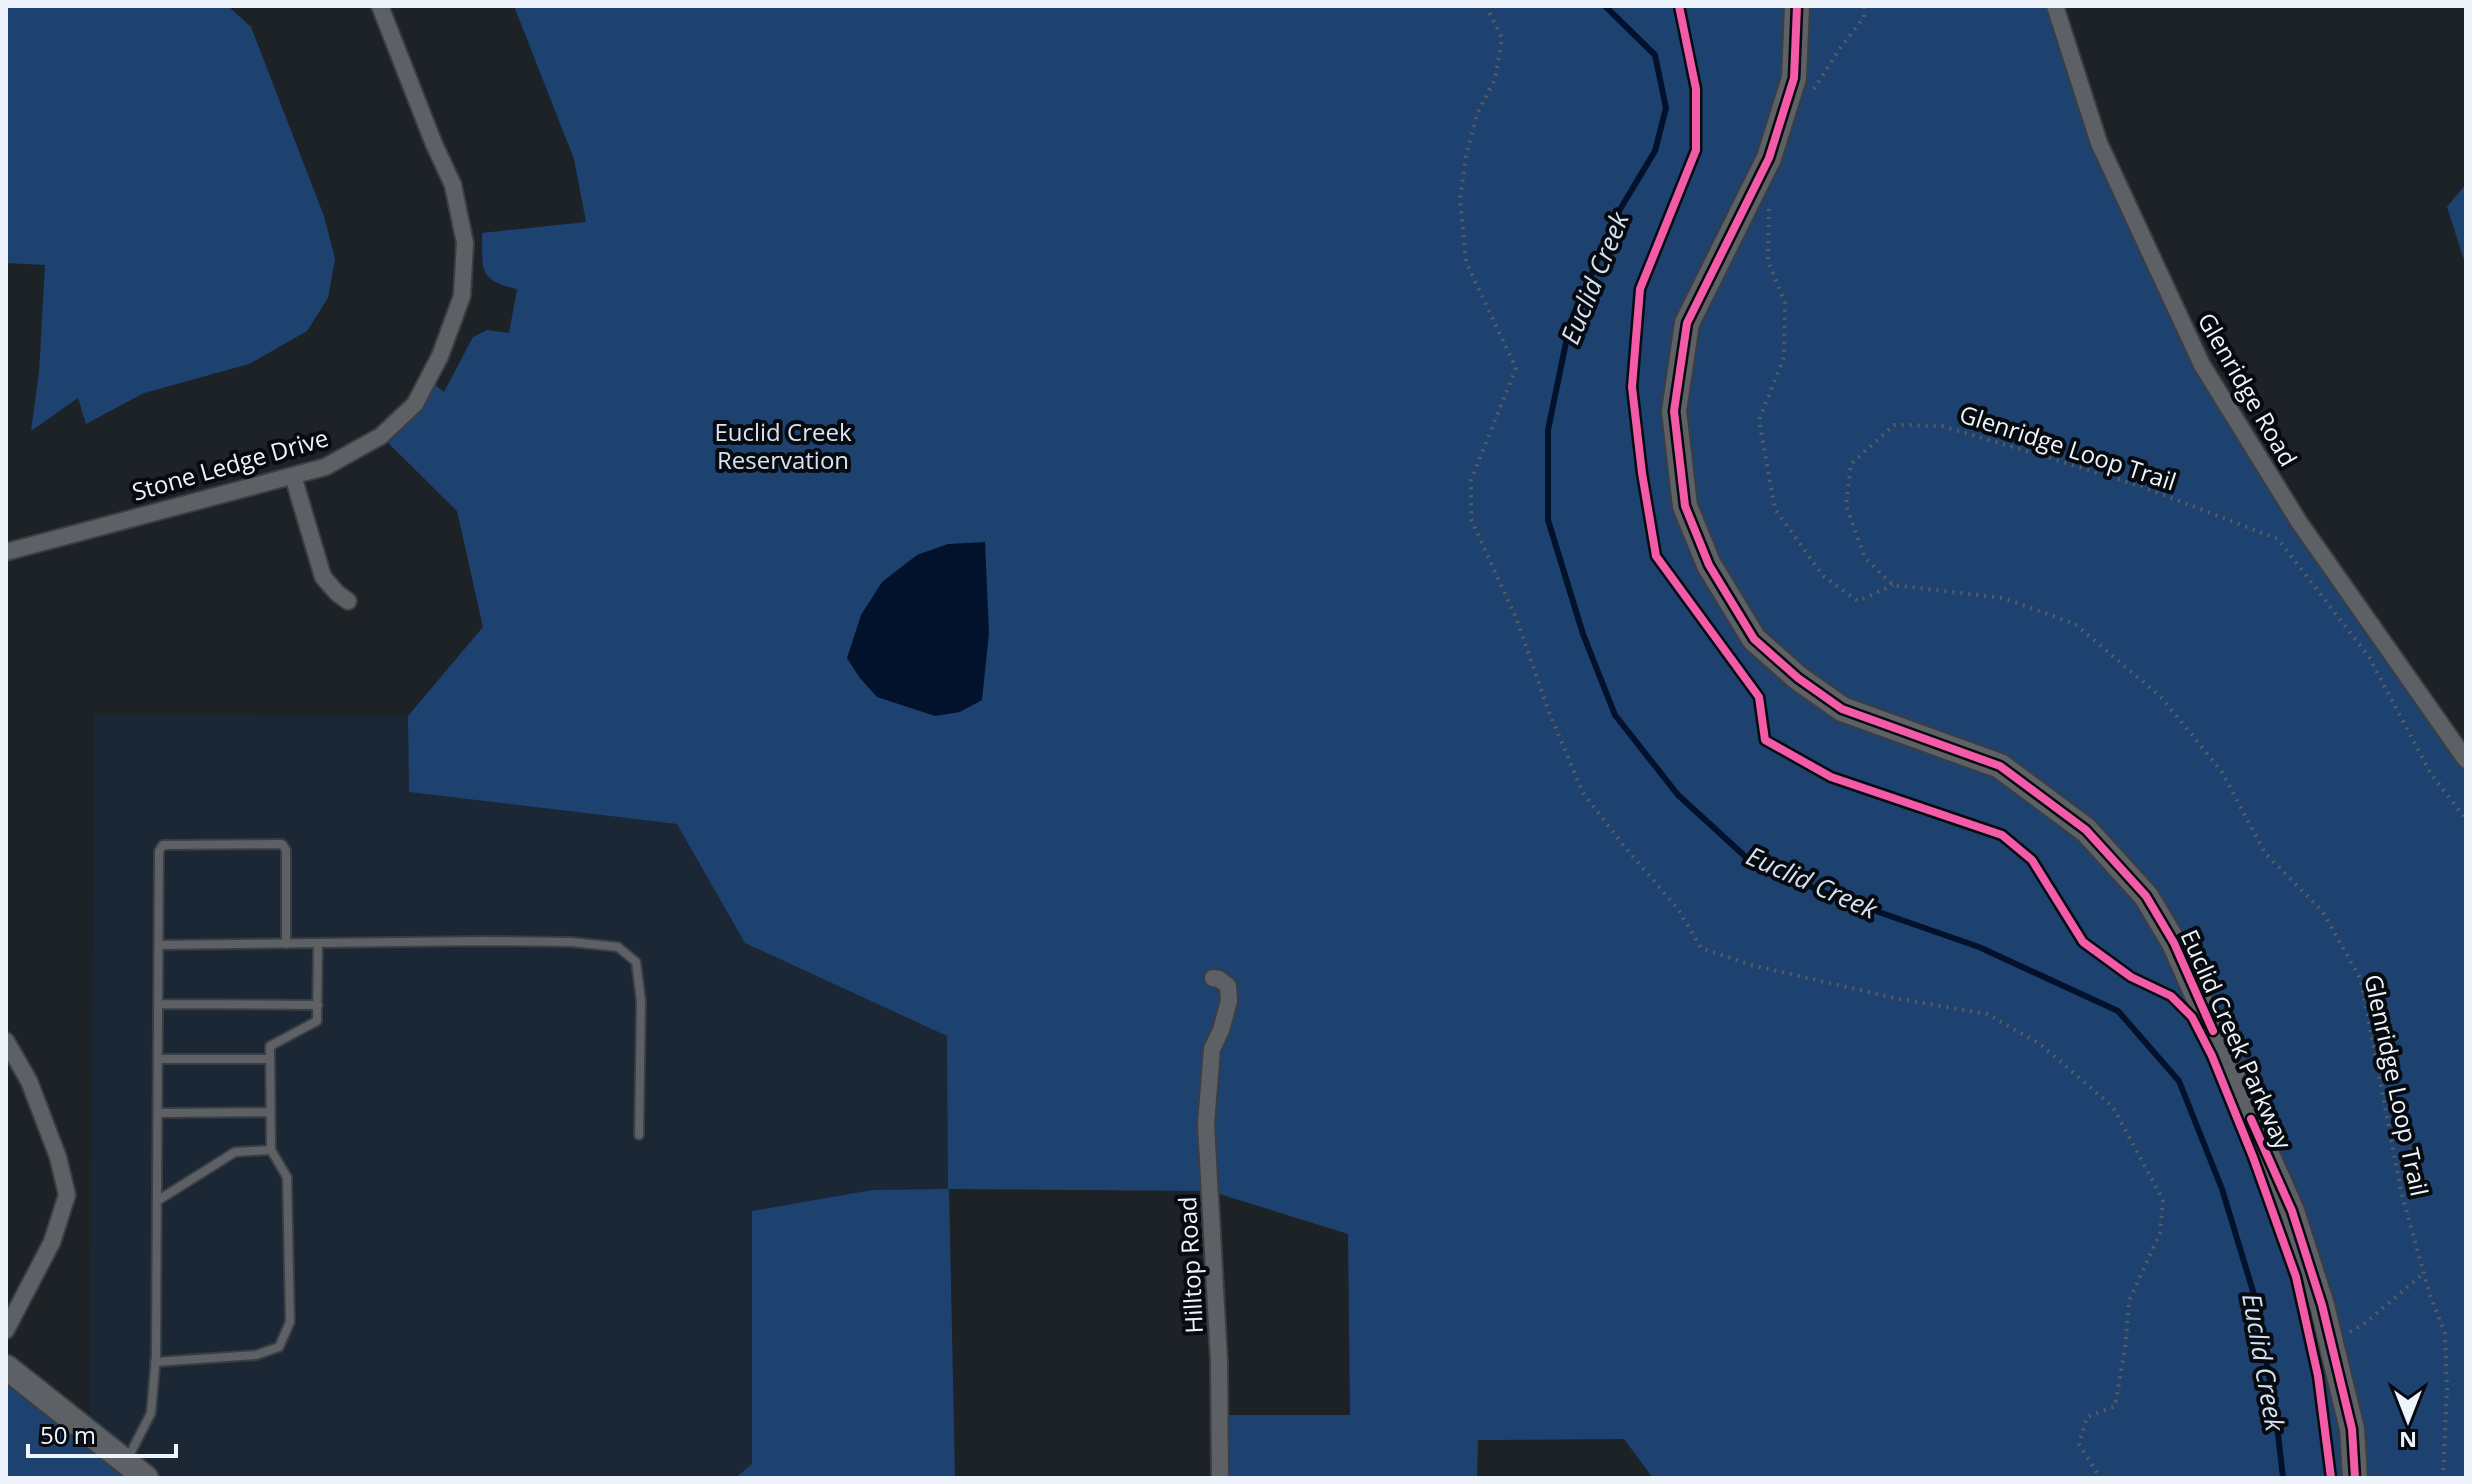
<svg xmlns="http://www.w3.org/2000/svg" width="2472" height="1484" font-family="'Open Sans',sans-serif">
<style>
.built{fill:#1c2735}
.green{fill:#1e4270}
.water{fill:#03122c}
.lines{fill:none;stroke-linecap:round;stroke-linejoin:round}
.stream{stroke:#03122c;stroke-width:6}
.lane-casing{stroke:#3a3e42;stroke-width:12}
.street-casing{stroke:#3a3e42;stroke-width:20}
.secondary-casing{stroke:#3a3e42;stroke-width:28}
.path{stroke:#585c60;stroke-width:4;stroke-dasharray:2 6;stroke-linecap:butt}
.lane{stroke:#5d6065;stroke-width:8}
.street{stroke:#5d6065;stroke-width:16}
.secondary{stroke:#5d6065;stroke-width:24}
.cycleway-casing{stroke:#070a0f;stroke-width:13}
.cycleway{stroke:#f35aa7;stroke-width:8}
.labels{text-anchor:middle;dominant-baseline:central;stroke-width:8;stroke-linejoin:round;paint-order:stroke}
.street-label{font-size:24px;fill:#eef4fb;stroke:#070a0f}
.park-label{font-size:24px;fill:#d7e4f6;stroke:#070a0f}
.water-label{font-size:26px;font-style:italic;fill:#d5e2f4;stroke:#070a0f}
</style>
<rect width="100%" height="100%" fill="#1d2227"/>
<path class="built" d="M94 715 408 716 409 792 677 824 745 943 947 1036 948 1189 872 1190 752 1211V1464L735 1478H146L90 1433Z"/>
<path class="green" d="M6 6H228L251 27 324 216 335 259 328 298 307 331 249 364 144 393 86 424 78 398 31 431 39 373 45 265 6 263Z
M514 6H2055L2087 104 2202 365 2466 760V1478H1653L1624 1439 1478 1440 1477 1478H1220L1219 1415H1350L1348 1234 1210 1191 949 1189 955 1478H735L752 1464V1211L872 1190 948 1189 947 1036 745 943 677 824 409 792 408 716 483 627 457 511 381 436 428 379 444 392 473 337 487 330 509 333 517 289C477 280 483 270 482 233L586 222 574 159Z
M2466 184V266L2447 207Z
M6 1367 146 1478H6Z"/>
<path class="water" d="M985 542 989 633 982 700 960 712 935 716 877 697 859 677 847 658 861 615 882 582 917 555 948 544Z"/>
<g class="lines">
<path class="stream" d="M1605 6 1655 55 1666 108 1655 151 1619 211 1570 323 1548 430V520L1583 634 1615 715 1678 795 1748 859 1830 895 1979 947 2118 1011 2179 1081 2222 1189 2256 1301 2276 1416 2283 1478"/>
<g class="lane-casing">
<path id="lane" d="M159 945 485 941 571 942 618 947 636 962 641 1001 639 1135
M159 1004 318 1005
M159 1059H270
M159 1113 270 1112
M271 1150 270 1046 317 1021 318 943
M155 1362 256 1355 279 1347 290 1322 287 1177 271 1150 235 1152 157 1201
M128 1458 151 1413 156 1356 159 851 163 845 282 844 286 850V944"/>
</g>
<g class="street-casing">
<path id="street" d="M2055 6 2099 143 2202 365 2299 522 2466 760
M293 476 323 577 337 593 348 601
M6 552 325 467 381 436 415 404 440 356 462 296 465 243 453 185 434 144 380 6
M1213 978 1219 979 1228 986 1229 1001 1221 1030 1212 1049 1206 1124 1219 1361 1220 1478
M6 1041 29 1081 58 1157 67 1195 52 1242 6 1330"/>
</g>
<g class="secondary-casing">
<path id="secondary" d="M1797 6 1794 78 1769 158 1687 323 1674 411 1685 506 1709 565 1754 639 1798 678 1842 709 2000 766 2086 830 2146 896 2174 943 2292 1211 2322 1305 2332 1347 2352 1429 2355 1478
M6 1367 146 1478"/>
</g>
<path class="path" d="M1486 6 1502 38 1495 79 1477 114 1466 156 1460 199 1466 262 1516 368 1471 480V519L1517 620 1549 712 1583 793 1624 846 1678 909 1701 948 1751 965 1895 998 1987 1014 2040 1044 2113 1107 2163 1200 2160 1233 2129 1301 2125 1348 2115 1406 2087 1417 2079 1444 2100 1478
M1814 89 1838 51 1864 17V6
M1769 209 1768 261 1785 303 1784 357 1759 420 1775 509 1823 576 1858 601 1893 585
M2350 1332 2364 1324 2424 1273
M2443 1478 2447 1389 2445 1334 2429 1292 2401 1191 2361 980 2323 912 2265 853 2222 772 2161 697 2075 624 2003 598 1893 585 1865 558 1846 505 1851 464 1894 425 1942 426 2043 456 2143 487 2278 539 2369 657 2431 774 2466 819"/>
<use href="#lane" class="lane"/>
<use href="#street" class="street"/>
<use href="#secondary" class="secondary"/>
<g class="cycleway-casing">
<path id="cycleway" d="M1679 6 1696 89V150L1640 289 1632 387 1642 473 1656 556 1759 697 1765 740 1831 777 2002 835 2032 860 2083 942 2131 977 2171 996 2192 1017 2212 1056 2253 1157 2296 1277 2318 1376 2331 1478
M1797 6 1794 78 1769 158 1687 323 1674 411 1685 506 1709 565 1754 639 1798 678 1842 709 2000 766 2086 830 2146 896 2174 943 2213 1031
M2251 1119 2292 1211 2322 1305 2352 1429 2355 1478"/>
</g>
<use href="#cycleway" class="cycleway"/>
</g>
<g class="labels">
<g class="street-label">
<text transform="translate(2248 389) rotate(60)">Glenridge Road</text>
<text transform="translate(2068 447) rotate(18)">Glenridge Loop Trail</text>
<text transform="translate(230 464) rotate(-16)">Stone Ledge Drive</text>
<text transform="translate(2237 1039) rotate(66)">Euclid Creek Parkway</text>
<text transform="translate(2397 1085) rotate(78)">Glenridge Loop Trail</text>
<text transform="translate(1190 1265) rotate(-93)">Hilltop Road</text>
</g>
<g class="park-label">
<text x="783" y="431">Euclid Creek<tspan x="783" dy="28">Reservation</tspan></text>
</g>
<g class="water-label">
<text transform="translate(1594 278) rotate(-68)">Euclid Creek</text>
<text transform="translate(1812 882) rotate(24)">Euclid Creek</text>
<text transform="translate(2264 1362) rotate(80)">Euclid Creek</text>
</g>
</g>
<rect width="2472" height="1484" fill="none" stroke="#eef4fb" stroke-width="16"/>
<g transform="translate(2408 1420) rotate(180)" stroke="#070a0f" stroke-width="6" paint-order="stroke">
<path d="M0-6L14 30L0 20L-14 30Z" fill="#eef4fb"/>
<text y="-12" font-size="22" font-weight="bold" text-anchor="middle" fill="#eef4fb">N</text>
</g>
<path d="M28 1444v12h148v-12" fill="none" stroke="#eef4fb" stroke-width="4"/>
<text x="40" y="1444" font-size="24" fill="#eef4fb" stroke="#070a0f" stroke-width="6" paint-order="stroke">50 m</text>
</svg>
